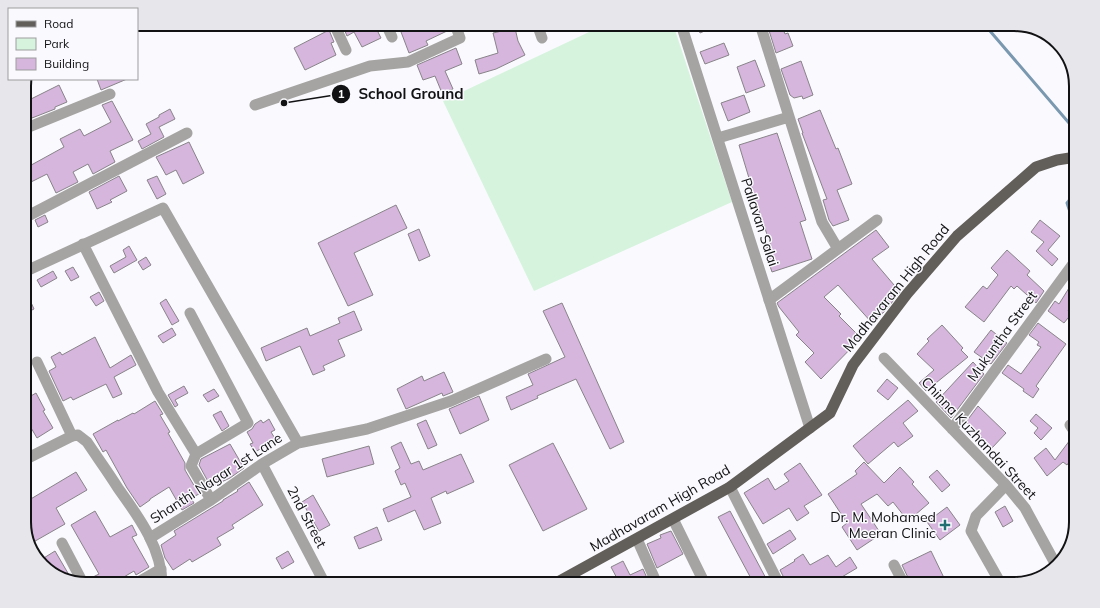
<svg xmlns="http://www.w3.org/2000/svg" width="1100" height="608" font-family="Mulish,sans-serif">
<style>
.green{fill:#d6f3de}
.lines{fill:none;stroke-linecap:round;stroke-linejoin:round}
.stream{stroke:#7a98af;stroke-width:3}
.building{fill:#d6b6dd;stroke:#888389}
.minor{stroke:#a6a4a2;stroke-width:11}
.tertiary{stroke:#a6a4a2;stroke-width:11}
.primary{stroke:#625e5a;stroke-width:11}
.poi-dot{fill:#236e71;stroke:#fafafe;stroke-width:1.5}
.labels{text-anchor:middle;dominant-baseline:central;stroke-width:3;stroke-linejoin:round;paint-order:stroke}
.street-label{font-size:14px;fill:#121114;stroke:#fafafe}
.poi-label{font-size:14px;fill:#121114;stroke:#fafafe;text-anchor:end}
.rim{fill:none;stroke:#121114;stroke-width:2}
.leader{fill:none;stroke:#121114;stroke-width:1.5}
.callout-dot{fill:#121114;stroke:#fafafe;stroke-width:1.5}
.mark-label{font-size:12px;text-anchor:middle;font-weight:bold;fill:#fff}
.callout-label{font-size:15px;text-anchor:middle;font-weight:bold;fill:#121114;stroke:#fafafe;stroke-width:3;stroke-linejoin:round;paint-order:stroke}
</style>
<rect width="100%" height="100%" fill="#fafafe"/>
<path class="green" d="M606 24H673L732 202 534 291 443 101Z"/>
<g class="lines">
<path class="stream" d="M984 24 1075 130
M1076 192 1067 203 1076 230"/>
</g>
<path class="building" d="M342 24H374L381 38 362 47 354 32 347 36Z
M398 24H443L447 31 426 41 428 45 409 53Z
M696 24H721L700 33Z
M767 24H781L785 34 788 33 793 46 776 53Z
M515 28 518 41 525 55 496 69 479 74 475 60 498 53 493 33Z
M329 30 334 42 331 43 336 55 305 70 294 48Z
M724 43 729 55 705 64 700 52Z
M456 48 462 64 445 71 453 89 442 93 435 76 423 80 417 65Z
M755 60 765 86 746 93 737 67Z
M801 61 813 95 803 99 802 96 794 98 790 95 781 69Z
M97 79H127L101 90Z
M59 85 67 102 55 107V109L32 118 25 102Z
M744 95 750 112 728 121 721 103Z
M112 101 133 140 110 151 115 162 93 174 88 164 73 172 78 182 56 193 47 174 29 183 24 173V169L64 147 60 139 80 129 84 136 111 122 102 105Z
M170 109 175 119 159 127 164 137 142 149 138 141 151 134 146 124 159 117V115Z
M820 110 836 149 838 148 852 184 837 190 849 220 833 226 829 220 823 200 827 199 802 133H803L798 119Z
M777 133 806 220 800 222 812 259 772 272 764 249 771 246 751 188H752L739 145Z
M189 142 204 173 183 184 176 170 166 175 156 157Z
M119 176 127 191 110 200 112 202 97 209 89 192Z
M157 176 166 194 157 199 147 180Z
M396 205 407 228 354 253 373 295 348 306 318 243Z
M45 215 48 222 38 227 35 220Z
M1040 220 1060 236 1048 250 1058 259 1052 266 1036 251 1044 242 1031 232Z
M419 229 430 256 419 261 408 234Z
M876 230 889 247 872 259 900 292 886 310 872 323 838 285 824 297 841 314 839 316 861 338 821 379 805 362 814 353 796 335 799 332 779 307 777 303Z
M129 246 137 260 114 273 110 266 126 257 123 250Z
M1007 250 1030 271 1027 275 1044 291 1036 303 1017 286 1014 289 1011 286 984 322 965 307 983 286 987 289 998 275 991 268Z
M146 257 151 265 143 270 138 262Z
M73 267 79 277 71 281 65 271Z
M53 271 57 278 41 287 37 280Z
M24 287 34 309 24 314Z
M1069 288 1076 293V299L1068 311 1072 313 1064 323 1048 311 1055 301 1059 304Z
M99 292 104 301 96 306 90 297Z
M166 299 179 321 172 325 160 303Z
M562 303 624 442 610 449 576 379 537 396 538 398 511 410 506 397 533 385 528 374 565 357 543 311Z
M354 311 362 330 338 340 345 356 323 366 325 370 313 375 300 346 266 361 261 348 307 328 310 336 340 323 338 318Z
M1038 323 1066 344 1036 386 1039 389 1033 398 1023 391 1024 389 1002 373 1008 365 1021 374 1041 347 1037 345 1039 342 1029 335Z
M942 325 963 348 961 350 968 357 926 391 919 383 934 370 917 354 929 341 927 339Z
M172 328 176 335 163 343 158 336Z
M991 330 1007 343 991 364 974 352Z
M95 337 110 368 131 355 136 365 114 377 122 394 113 398 106 384 73 400 71 397 63 401 49 371 56 367 51 357 60 352 62 355Z
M973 362 984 374 951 418 936 402Z
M444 372 453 392 443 396 442 393 406 409 397 389 422 376 424 381Z
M887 379 898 388 888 400 877 391Z
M184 386 188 393 175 400 178 405 175 407 168 395Z
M214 389 219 396 208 402 203 395Z
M36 393 45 410 43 411 53 428 37 438 27 421 24 422V400Z
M479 396 489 420 460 434 449 409Z
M908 400 918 411 903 423 913 436 898 447 894 442 868 464 853 446Z
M155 401 163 414 160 415 170 432 168 433 185 463V470L199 494 191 498 194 503 182 510 169 487 150 499V500L140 507 127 488 106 450 103 452 93 434 118 420V421L133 413 134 414Z
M978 406 1006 433 992 448 966 422Z
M221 411 229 426 222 431 213 415Z
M1036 414 1052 428 1041 440 1034 433 1038 428 1030 421Z
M269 419 275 430 271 432 276 440 255 452 250 444 253 443 247 432 252 429 255 424 261 420 263 423Z
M426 420 437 445 428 449 417 424Z
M1070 440 1076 445V452L1067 465 1063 462 1047 476 1034 458 1046 448 1055 460Z
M401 442 411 464 419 461 423 470 461 454 474 482 447 494 446 491 431 498 441 523 424 530 415 510 388 522 383 509 411 497 405 483 401 485 395 471 400 468 391 447Z
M553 443 587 509 543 531 509 465Z
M230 444 244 468 230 478 211 487 199 465 201 459Z
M369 446 374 464 327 477 322 459Z
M864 462 884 483 900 467 914 482 912 484 929 503 908 521 893 502 888 506 877 494 861 504 881 534 857 550 842 527 847 523 828 494 857 474 855 471Z
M800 463 822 495 804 506 809 513 797 521 789 508 763 524 744 493 768 478 775 490 789 481 784 474Z
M937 470 950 485 942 492 929 477Z
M76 472 87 490 56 508 65 524 30 544 24 526V503Z
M249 482 263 505 232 525 234 528 217 538 221 545 192 562 190 559 173 570 165 558 161 545 176 535 174 531 223 501V500L238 491 237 490Z
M313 495 330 525 319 531 302 502Z
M1005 506 1013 521 1003 527 995 512Z
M947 507 960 525 940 540 927 522Z
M95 511 110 537 132 525 137 535 132 537 149 567 136 575 134 571 112 584H90L89 579 99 574 71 525Z
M730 511 769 584H754L718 517Z
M377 527 382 540 359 549 354 537Z
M790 530 796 539 773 554 767 544Z
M671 531 683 554 657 568 647 544 661 538 660 535Z
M55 551 72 580 55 576 39 561Z
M288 551 294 562 282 569 276 558Z
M931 551 947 584H911L902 565Z
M803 554 810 565 828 555 836 567 850 557 857 568 830 584H787L780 570 795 561 794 560Z
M623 561 630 575 643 569 647 578 633 584H620L611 567Z"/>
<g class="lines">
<path class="minor" d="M334 24 346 50
M386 24 392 37
M537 24 542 38
M760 24 822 222 838 249
M255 105 370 66 408 62 460 38 455 24
M24 129 110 94
M718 138 789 117
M24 218 187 133
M83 244 158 392 196 454
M24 272 163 208 298 443
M769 300 877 220
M190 313 248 423 196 454 191 466 211 500
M884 358 1006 485 1025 508 1056 565
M37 362 72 436
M1076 421 1070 425 1076 434
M952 429 1076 260
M262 464 325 584
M730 487 779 584
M673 519 705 584
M150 538 211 500 262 464 298 443 367 429 451 401 546 359
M637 539 657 584
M62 543 83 583
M894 565 904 584
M135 584 161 569
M1001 584 971 531 976 516 1006 485"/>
<path class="tertiary" d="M681 24 810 428
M24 460 72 436 78 435 87 442C97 457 108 472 118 488 138 516 162 548 162 584"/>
<path class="primary" d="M554 584 730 487 830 413 853 365 907 294 957 236 1036 167 1057 160 1076 157"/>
</g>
<path class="poi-dot" d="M943 519h4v4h4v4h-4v4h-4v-4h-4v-4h4z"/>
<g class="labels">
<g class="street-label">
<text transform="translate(760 222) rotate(72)">Pallavan Salai</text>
<text transform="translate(896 288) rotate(-51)">Madhavaram High Road</text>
<text transform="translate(1002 336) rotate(-54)">Mukuntha Street</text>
<text transform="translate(979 438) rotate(47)">Chinna Kuzhandai Street</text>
<text transform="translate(216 478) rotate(-33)">Shanthi Nagar 1st Lane</text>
<text transform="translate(660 508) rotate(-30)">Madhavaram High Road</text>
<text transform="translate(307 517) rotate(62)">2nd Street</text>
</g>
<g class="poi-label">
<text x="936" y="517">Dr. M. Mohamed<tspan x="936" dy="16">Meeran Clinic</tspan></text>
</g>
</g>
<path d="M0 0H1100V608H0ZM86 31H1014A55 55 0 0 1 1069 86V522A55 55 0 0 1 1014 577H86A55 55 0 0 1 31 522V86A55 55 0 0 1 86 31Z" fill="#e7e7eb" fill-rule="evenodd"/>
<path class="rim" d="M86 31H1014A55 55 0 0 1 1069 86V522A55 55 0 0 1 1014 577H86A55 55 0 0 1 31 522V86A55 55 0 0 1 86 31Z"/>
<path class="leader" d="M284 103L341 94"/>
<g class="callout-dot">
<circle cx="284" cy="103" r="4"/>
<circle cx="341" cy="94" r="10"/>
</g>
<g class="mark-label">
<text x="341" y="98">1</text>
</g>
<g class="callout-label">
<text x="411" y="99">School Ground</text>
</g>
<rect x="8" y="8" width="130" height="72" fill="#fafafe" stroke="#9d9da0"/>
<rect x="16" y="21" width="20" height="6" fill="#625e5a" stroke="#9d9da0"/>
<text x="44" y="28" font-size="12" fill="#121114">Road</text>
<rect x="16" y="38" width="20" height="12" fill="#d6f3de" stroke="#9d9da0"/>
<text x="44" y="48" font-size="12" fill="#121114">Park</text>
<rect x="16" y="58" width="20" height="12" fill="#d6b6dd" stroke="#9d9da0"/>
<text x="44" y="68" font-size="12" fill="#121114">Building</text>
</svg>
